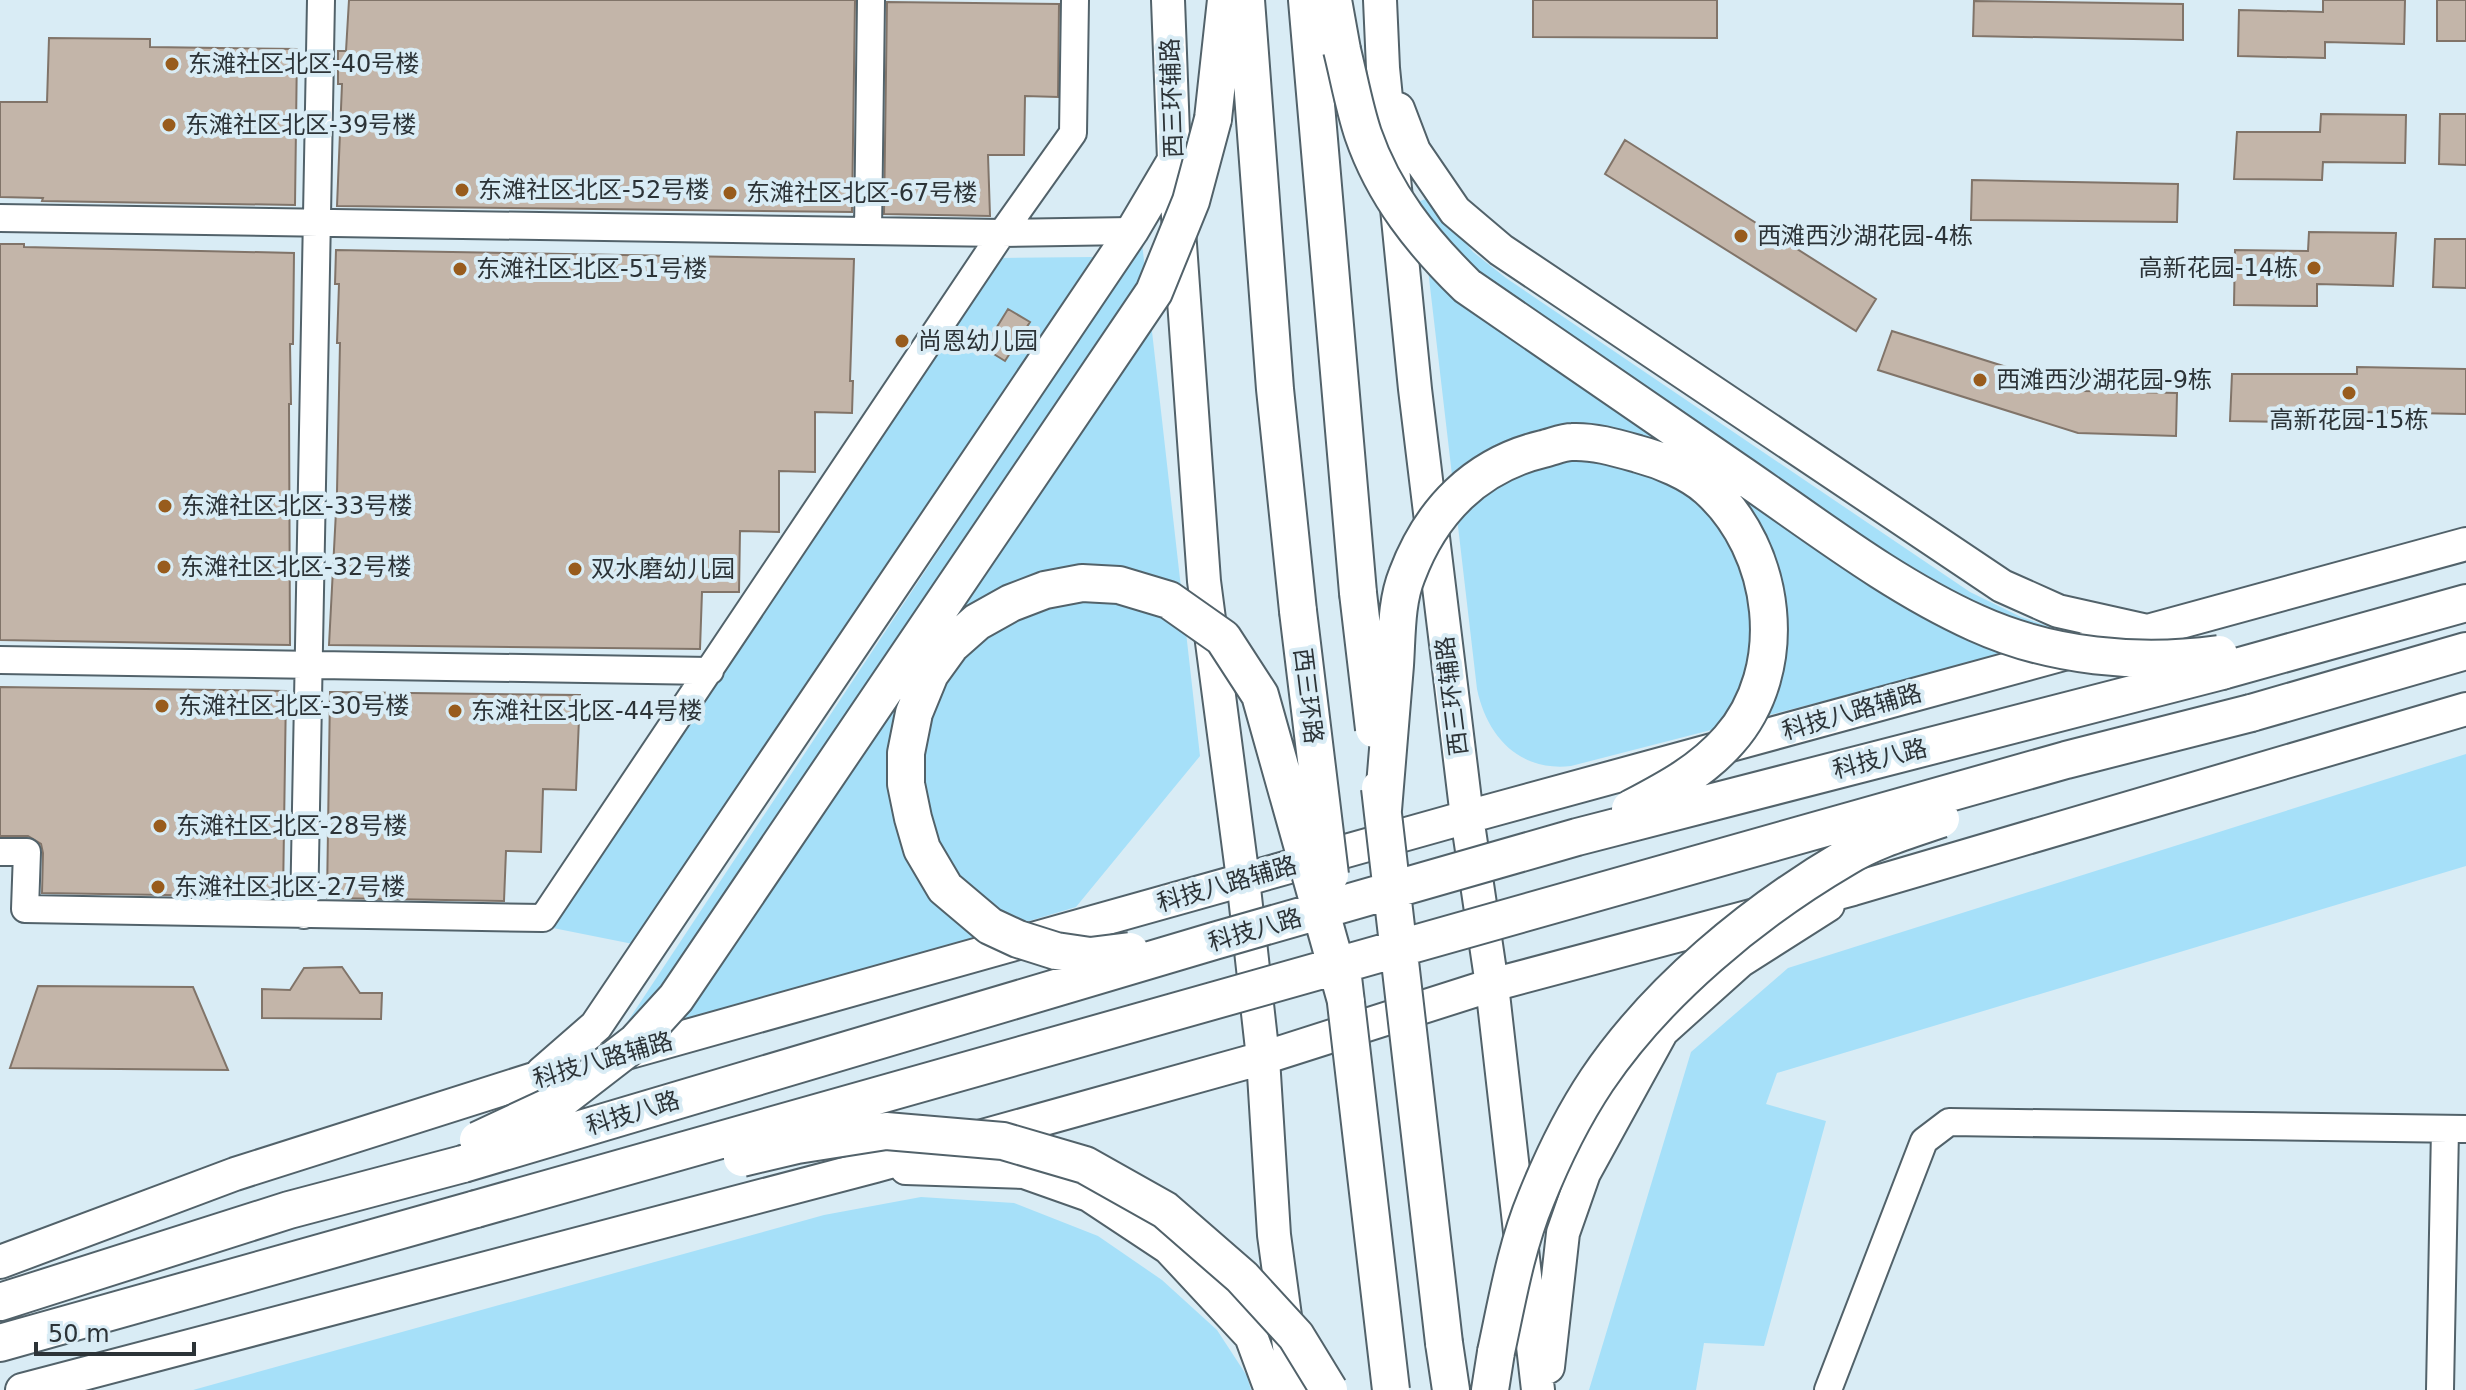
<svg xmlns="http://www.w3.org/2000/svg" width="2466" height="1390" font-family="'DejaVu Sans','Noto Sans SC',sans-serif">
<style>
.green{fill:#a6e0f9}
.building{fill:#c3b5a9;stroke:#817469;stroke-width:2}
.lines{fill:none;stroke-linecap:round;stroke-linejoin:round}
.minor-casing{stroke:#52626a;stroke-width:30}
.major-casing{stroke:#52626a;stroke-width:36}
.highway-casing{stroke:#52626a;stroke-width:40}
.minor{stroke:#fff;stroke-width:26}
.major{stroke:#fff;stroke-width:32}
.highway{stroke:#fff;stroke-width:36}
.highway-bridge-casing{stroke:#52626a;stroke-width:40;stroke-linecap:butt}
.highway-bridge{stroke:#fff;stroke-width:36}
.poi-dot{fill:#985c1d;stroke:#d9ecf5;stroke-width:3}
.labels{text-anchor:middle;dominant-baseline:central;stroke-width:8;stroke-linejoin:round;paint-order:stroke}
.poi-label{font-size:24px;fill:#2c3337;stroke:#d9ecf5;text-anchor:start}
.street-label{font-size:24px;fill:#2c3337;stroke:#d9ecf5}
</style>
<rect width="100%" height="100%" fill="#d9ecf5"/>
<path class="green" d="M1426 199 1445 217 1473 252 1506 278 1970 592 2021 617 2066 632 2058 641 1571 766C1520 772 1487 737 1477 689L1420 201Z
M1142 243 1200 756 1076 907 681 1025 637 1033 624 1027Z
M1093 257 633 944 553 928 1002 258Z
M2466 754V866L1777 1073 1766 1104 1826 1121 1764 1346 1704 1343 1696 1390H1589L1691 1052 1788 968Z
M921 1197 1014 1203 1098 1236 1162 1280 1217 1330 1247 1376 1251 1390H193L824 1215Z"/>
<path class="building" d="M349 0H855L852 212 337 206 342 84H338V51H346Z
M1533 0H1717V38L1533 37Z
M2323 0H2405L2404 44 2325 42V58L2238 56 2239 10 2323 12Z
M2437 0H2466V41H2437Z
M1974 1 2183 4V40L1973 36Z
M887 2 1059 4 1058 97 1025 96 1024 155H988L990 216 884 214Z
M49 38 150 39V47L297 49 295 205 42 201 43 198 0 197V102H47Z
M2321 114 2406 115 2405 163 2323 162 2322 180 2234 179 2237 132H2320Z
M2440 114H2466V165L2439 164Z
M1625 140 1876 299 1856 331 1605 174Z
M1972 180 2178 184 2177 222 1971 220Z
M2309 232 2396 233 2393 286 2317 284V306L2234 305 2235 250 2308 251Z
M2435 239H2466V288L2433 287Z
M0 244H24V247L294 253 293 344H290L291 404H289L290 645 0 640Z
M336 250 854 259 850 381H853L852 413 815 412V472L779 471V532L740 531 739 592H702L700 649 329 645 337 492 340 343H337L339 284H335Z
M1008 309 1030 322 1005 361 984 348Z
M1892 331 2083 391 2177 393 2176 436 2078 433 1878 370Z
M2357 367 2466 369V414L2360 412 2361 423 2230 421 2232 374H2357Z
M0 687 286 691 283 897 42 893 43 853 41 844 28 836H0Z
M330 692 580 695 576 790 543 789 541 852 506 851 504 901 327 898Z
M342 967 360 993H382L381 1019 262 1018V989L290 990 304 968Z
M38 986 193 987 228 1070 10 1068Z"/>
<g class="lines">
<g class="minor-casing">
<path id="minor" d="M0 218 1002 233 1132 231
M868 231 871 0
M0 660 710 671
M0 852H27L25 909 543 918 1002 233 1073 133 1075 0
M304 915 321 0
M1828 1390 1924 1141 1949 1122 2466 1129
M2440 1390 2445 1129"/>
</g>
<g class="major-casing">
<path id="major" d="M1168 0 1174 160 1204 581 1243 879 1263 1058 1274 1235 1295 1390
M1380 0 1383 68 1415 389 1467 817 1492 985 1538 1390
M1398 109 1414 151 1455 211 1501 250 2002 586 2058 611 2143 630
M542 1073 596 1026 1132 231 1174 160
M906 1168 1024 1172 1089 1195 1169 1248 1251 1336 1271 1390
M0 1262 235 1174 534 1079 1467 817 2466 544
M1548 1367 1563 1233 1584 1173 1662 1031 1740 961 1828 905
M22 1390 875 1166 1263 1058 1492 985 1853 889 2466 709"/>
</g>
<g class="highway-casing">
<path id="highway" d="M1246 0 1275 389 1298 611
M1307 0 1358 593
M1333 0 1342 50
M1213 119 1226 0
M2222 671 2466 603
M2251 713 2466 651
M0 1302 289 1210 463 1164
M0 1343 476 1209
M1444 1343 1451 1390
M1490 1390 1496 1352"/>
</g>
<use href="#minor" class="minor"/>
<use href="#major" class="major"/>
<use href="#highway" class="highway"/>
<g class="highway-bridge-casing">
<path id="highway-bridge" d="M1342 50C1349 78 1354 107 1363 134 1384 195 1422 242 1467 286 1557 348 1647 409 1736 471 1814 524 1890 584 1976 623 2051 657 2138 665 2219 654
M1358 593 1374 729
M1298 611 1330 875
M1380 788 1444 1343
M1383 810C1387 761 1391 713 1395 665 1397 635 1396 602 1407 575 1431 511 1476 465 1543 449 1552 447 1563 442 1572 442 1594 441 1617 448 1638 454 1661 460 1690 472 1708 488 1777 550 1792 669 1729 740 1701 772 1666 790 1630 809
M1130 951 1090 956 1056 951 1018 939 990 926 945 888 922 849 913 818 906 784V753L914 713 930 674 951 645 977 622 1011 603 1045 590 1082 583 1119 585 1169 600 1223 638 1260 695 1346 1001
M1343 977 1391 1390
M478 1140 557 1103 636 1042 676 998 1154 292 1191 201 1213 119
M742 1158 797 1145 886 1131 1003 1141 1085 1165 1165 1210 1242 1277 1296 1336 1329 1390
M463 1164 1214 941 1577 837 2222 671
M476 1209 2066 760 2251 713
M1496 1352C1507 1301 1516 1247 1536 1199 1552 1159 1573 1116 1597 1080 1657 991 1753 912 1845 858 1874 840 1909 830 1941 819"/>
</g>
<use href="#highway-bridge" class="highway-bridge"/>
</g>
<g class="poi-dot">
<circle cx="172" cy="64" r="8"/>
<circle cx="169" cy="125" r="8"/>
<circle cx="462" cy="190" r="8"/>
<circle cx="730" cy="193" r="8"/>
<circle cx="1741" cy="236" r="8"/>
<circle cx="2314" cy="268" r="8"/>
<circle cx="460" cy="269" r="8"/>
<circle cx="902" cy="341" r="8"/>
<circle cx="1980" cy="380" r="8"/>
<circle cx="2349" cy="393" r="8"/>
<circle cx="165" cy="506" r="8"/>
<circle cx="164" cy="567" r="8"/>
<circle cx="575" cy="569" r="8"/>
<circle cx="162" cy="706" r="8"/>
<circle cx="455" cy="711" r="8"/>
<circle cx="160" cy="826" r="8"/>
<circle cx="158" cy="887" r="8"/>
</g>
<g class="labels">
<g class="poi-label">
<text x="188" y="64">东滩社区北区-40号楼</text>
<text x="185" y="125">东滩社区北区-39号楼</text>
<text x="478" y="190">东滩社区北区-52号楼</text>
<text x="746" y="193">东滩社区北区-67号楼</text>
<text x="1757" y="236">西滩西沙湖花园-4栋</text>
<text x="2298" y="268" text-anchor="end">高新花园-14栋</text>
<text x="476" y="269">东滩社区北区-51号楼</text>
<text x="918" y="341">尚恩幼儿园</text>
<text x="1996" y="380">西滩西沙湖花园-9栋</text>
<text x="2349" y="420" text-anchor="middle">高新花园-15栋</text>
<text x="181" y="506">东滩社区北区-33号楼</text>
<text x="180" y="567">东滩社区北区-32号楼</text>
<text x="591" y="569">双水磨幼儿园</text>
<text x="178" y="706">东滩社区北区-30号楼</text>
<text x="471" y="711">东滩社区北区-44号楼</text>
<text x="176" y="826">东滩社区北区-28号楼</text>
<text x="174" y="887">东滩社区北区-27号楼</text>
</g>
<g class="street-label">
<text transform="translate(1172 98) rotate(-92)">西三环辅路</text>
<text transform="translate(1308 696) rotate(83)">西三环路</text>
<text transform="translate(1452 696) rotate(-97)">西三环辅路</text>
<text transform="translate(1852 712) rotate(-16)">科技八路辅路</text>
<text transform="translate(1880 759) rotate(-14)">科技八路</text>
<text transform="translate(1227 884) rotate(-16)">科技八路辅路</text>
<text transform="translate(1255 930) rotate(-16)">科技八路</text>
<text transform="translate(603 1060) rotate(-16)">科技八路辅路</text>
<text transform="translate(633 1113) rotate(-17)">科技八路</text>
</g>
</g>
<path d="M36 1342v12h158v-12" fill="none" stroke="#2c3337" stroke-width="4"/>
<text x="48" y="1342" font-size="24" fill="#2c3337" stroke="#d9ecf5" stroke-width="6" paint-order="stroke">50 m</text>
</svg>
